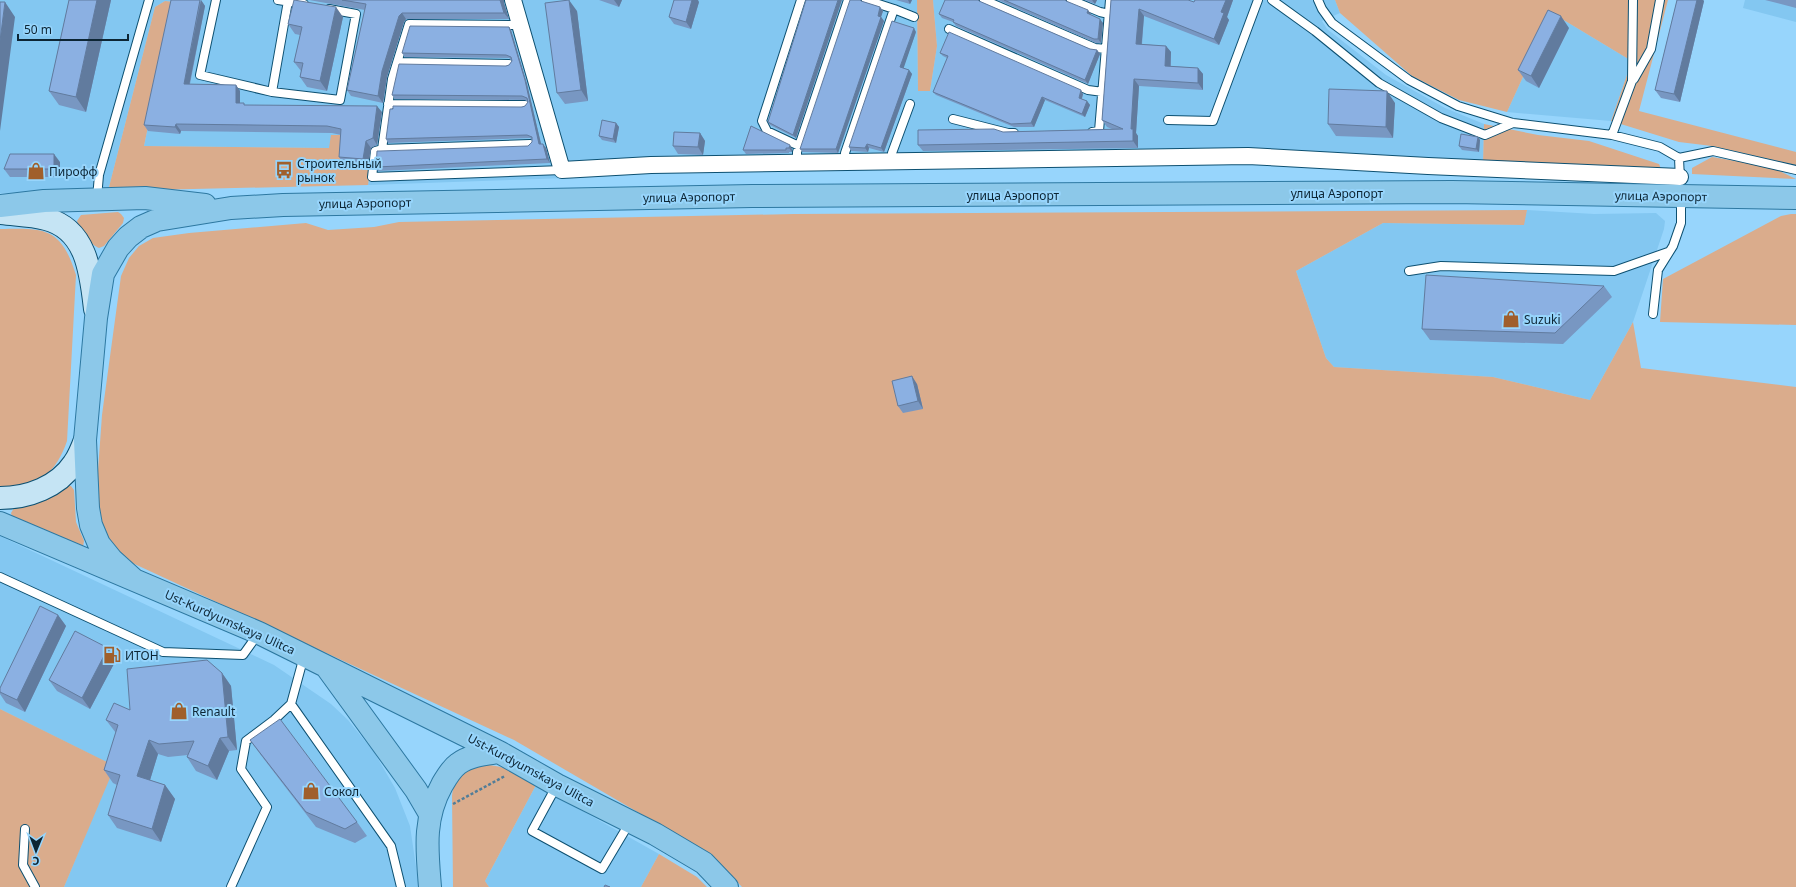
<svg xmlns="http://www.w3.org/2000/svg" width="1796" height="887" font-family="'Noto Sans',sans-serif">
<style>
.built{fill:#83c7f1}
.green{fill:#daac8c}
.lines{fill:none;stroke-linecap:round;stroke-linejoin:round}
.lane-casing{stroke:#0d5071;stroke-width:10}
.street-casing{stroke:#0d5071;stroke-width:18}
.secondary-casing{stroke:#0d5071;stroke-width:24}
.primary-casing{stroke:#2d78a1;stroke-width:24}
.path{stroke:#517d98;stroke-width:2.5;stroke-dasharray:3 2;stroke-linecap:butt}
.lane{stroke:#fff;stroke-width:8}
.street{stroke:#fff;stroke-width:16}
.secondary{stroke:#c5e4f4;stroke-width:22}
.primary{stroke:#8cc8e9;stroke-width:22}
.wall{fill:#7897c2}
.shaded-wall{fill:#617b9e}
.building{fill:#8bb0e2;stroke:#617b9e}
.labels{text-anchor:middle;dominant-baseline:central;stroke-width:4;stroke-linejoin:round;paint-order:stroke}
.poi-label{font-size:12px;fill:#0c2534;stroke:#97d5fc;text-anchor:start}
.street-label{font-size:12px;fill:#0c2534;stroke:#97d5fc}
</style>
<rect width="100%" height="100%" fill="#97d5fc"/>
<path class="built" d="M0 0H917L918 90 930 91 937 46 933 0H1335L1340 13 1322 21 1327 29 1386 75 1445 108 1484 124 1483 163 745 156 568 178 368 185 374 143 329 148 144 146 174 2 165 1 155 7 108 191 0 193Z
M1745 0H1796V22L1743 8Z
M1552 13 1630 60 1628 72 1611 121 1507 112Z
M1527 210 1594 214 1656 213 1665 221 1664 229 1633 322 1590 400 1493 377 1334 367 1326 358 1296 271 1383 223 1523 225Z
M0 536 274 665 331 704 348 720 374 752 395 788 410 826 419 887H64L114 766 0 709Z
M536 785 659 854 641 887H489L485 881Z"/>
<path class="green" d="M917 0H933L937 46 930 91H918Z
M1335 0H1668L1639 111 1796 152V165L1712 146 1679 142 1611 121 1628 72 1630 60 1552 13 1507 112 1459 100 1412 76 1340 13Z
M165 1 174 2 144 146 329 148 331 135H343L375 143 368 185 108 191 155 7Z
M1484 124 1538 135 1589 141 1659 164 1662 171 1483 163Z
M1712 157 1771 167 1796 179 1692 174V168Z
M1527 210 1524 225 1383 223 1296 271 1326 358 1334 367 1493 377 1590 400 1633 322 1641 368 1796 387V887H742L713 856 514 740 128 561 104 535 96 498 102 415 121 276 129 258 139 246 153 238 189 233 306 223 328 230 374 227 399 222 794 214Z
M118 212 121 214 124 218 123 223 104 246 99 248C91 245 80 230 77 221L81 215Z
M1791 214H1796V325L1660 322 1663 279 1781 216Z
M0 229C45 228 61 227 76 275L67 441C61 459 50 477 31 484 22 488 10 488 0 490Z
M65 485 71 486 74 490 76 522 84 541 83 547 13 520 11 513 14 508C37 506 48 499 65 485Z
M0 709 115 766 64 887H0Z
M476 764C505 765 513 771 536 785L485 881 489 887H453L452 796C455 776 460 774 476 764Z
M659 854 697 877 707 887H641Z"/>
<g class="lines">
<g class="lane-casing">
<path id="lane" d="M216 0 200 75 272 92 340 100 356 14 329 9
M278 0 304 4
M984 0 1095 48 1106 49
M1071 0 1100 12 1109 14
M1272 0 1315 31 1379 83 1441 118 1485 135 1513 123
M1318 0 1322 9 1332 23 1409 80 1458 106 1513 123 1612 135 1660 147 1679 158 1713 151 1796 170
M894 9 914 17
M521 25 409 24 392 79 382 149 375 151 372 177 562 170
M949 29 1088 90 1103 92
M398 62 509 64
M1634 79 1651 49 1660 0
M272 92 288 1
M388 104 525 105
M953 119 1008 133H1014
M1168 120 1213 121 1258 0
M1092 132 1099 131 1110 0
M1612 135 1632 81 1633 0
M799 146 767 131 762 121 801 0
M382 149 530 144
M1679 158 1680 180
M893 161 892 153 910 104
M846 162 845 153 894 9 866 0
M797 163V152L848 0
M97 198 99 175 149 0
M1409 271 1441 266 1614 271 1668 252
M1653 314 1658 270 1673 246 1681 223V197
M0 577 163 652 243 655 258 634
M291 704 391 846 401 887
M557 785 532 831 602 869 630 822
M25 829 23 865 35 887
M231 887 267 807 241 769 246 741 274 720 291 704 304 656"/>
</g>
<g class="street-casing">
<path id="street" d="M513 0 562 170 651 165 1248 156 1428 166 1680 177"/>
</g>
<g class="secondary-casing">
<path id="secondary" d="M0 213C15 215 31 215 46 219 87 229 91 274 95 309
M0 498C28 498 58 487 74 463 79 456 82 448 85 440"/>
</g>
<g class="primary-casing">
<path id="primary" d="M0 206 44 201 145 198 205 205
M0 523 259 633 499 752 557 785 655 834 704 863 727 887
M133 579 112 560 99 544 91 525 88 508 85 440 96 318 103 274 118 248 128 237 141 227 157 220 231 208 283 205 752 196 1452 192 1796 198
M328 669 416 790 430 814
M430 887C427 850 423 819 442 785 446 778 451 769 458 764 470 755 486 754 499 752"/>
</g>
<path class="path" d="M453 804 505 776"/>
<use href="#lane" class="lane"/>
<use href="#street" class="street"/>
<use href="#secondary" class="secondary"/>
<use href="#primary" class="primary"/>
</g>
<path class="wall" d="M69 0H111L86 112 59 105 49 91Z
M201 0 205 6 190 84 236 85 240 91V103L245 105 382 112 377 145 371 148 368 165 344 164 339 157 341 135 332 133 181 131 180 134 148 131 144 125Z
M309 0H504V3L509 19H406L404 22 387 77 383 103 351 96 347 90 365 10Z
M599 0H622L619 7Z
M806 0 796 138 770 125 768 122Z
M896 0H912L910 4Z
M998 0H1066V1L1091 14V15L1103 23 1101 43H1096Z
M1085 0H1097L1095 4Z
M1111 0 1194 2 1195 0H1233L1227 17 1229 20 1219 45 1144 16 1142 44 1166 46 1171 52V66L1198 68 1203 74V90L1139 86 1136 133 1138 136V148L923 151 918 145 1003 132 1112 129 1107 127 1102 120Z
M1677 0H1703L1704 1 1680 102 1661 98 1655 90Z
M1765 0H1796V8Z
M861 1 880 7 883 11 881 17 884 21 838 153 803 152 800 149Z
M979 1 1090 49 1097 50 1100 54 1088 84 956 26 953 22 942 18 939 14Z
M699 2 691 29 674 24 669 17Z
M577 11 588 101 565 104 557 93Z
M343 17 327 91 307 87 300 77 301 71 294 62 300 35 295 34 288 24Z
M509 27 511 30 527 84 541 144 546 148 550 163 378 171 376 167 528 146 532 142V140L530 138 388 143 386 139 525 106 528 102 525 100 395 99 392 95 509 65 512 61 509 58 405 57 402 53Z
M1569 28 1539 88 1526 81 1518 70Z
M916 32 903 68 909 70 912 74 884 152 869 148 868 152 851 151 849 147Z
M940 53 1083 94 1082 99 1087 101 1090 105 1085 117 1045 100 1034 127H1014L936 95 933 92 947 58 943 56Z
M1395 103 1393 138 1336 136 1328 124Z
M616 123 619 127 616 143 602 140 599 136Z
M751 126 792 149V152H789V153L746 154 743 150Z
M700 133 705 141 703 155 678 154 673 146Z
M1478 137 1480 140 1479 152 1462 150 1459 146Z
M60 162V177H10L4 169Z
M1604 286 1612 297 1563 344 1430 340 1422 329Z
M917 384 923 409 903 413 898 406Z
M58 615 66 626 25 712 6 703 0 694V688Z
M108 648 116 660 90 709 57 691 49 680Z
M222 673 231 686 237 750 229 751 217 780 196 771 187 757 188 755 168 757 158 754 150 780 165 785 175 799 161 842 117 828 108 815 117 785 113 783 104 770 116 733 106 720Z
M250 740 357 822 367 836 355 843 316 827 260 754Z"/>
<path class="shaded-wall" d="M97 0H111L86 112 76 97Z
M201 0 205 6 188 91 184 84Z
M500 0H504V3L509 19 504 13Z
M569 0 577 11 588 101 581 90Z
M614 0H622L619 7Z
M692 0H698L699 2 691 29 686 22Z
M838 0H842L796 138 793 135Z
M908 0H912L910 4Z
M1092 0H1097L1095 4Z
M1226 0H1233L1227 17 1229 20 1219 45 1214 39 1221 12Z
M1697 0H1703L1704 1 1680 102 1674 94Z
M5 2 15 17 0 131V41Z
M336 7 343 17 327 91 320 81Z
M880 7 883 11 880 20 878 16Z
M1139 9 1144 16 1141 51 1136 44Z
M1088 10 1091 14 1090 17 1087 13Z
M402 13 406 19 404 22 387 77 383 103 378 96 382 71 399 16Z
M1561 16 1569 28 1539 88 1531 76Z
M881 17 884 21 838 153 836 149Z
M1100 19 1103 23 1101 43 1098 39Z
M509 27 511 30 527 84 542 148 539 144Z
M914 28 916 32 903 70 900 67Z
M1166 46 1171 52 1170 73 1165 66Z
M1097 50 1100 54 1088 84 1085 80Z
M1198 68 1203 74V90L1198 83Z
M909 70 912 74 884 152 881 148Z
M1134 79 1139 86 1136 133 1138 136V148L1133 141 1131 129Z
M236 85 240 91V109L236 103Z
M1081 90 1083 94 1081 101 1079 98Z
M1387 91 1395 103 1393 138 1386 127Z
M1042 97 1045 100 1034 127 1031 123Z
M1087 101 1090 105 1085 117 1082 114Z
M377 106 382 112 377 145 373 138Z
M616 123 619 127 616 143 613 139Z
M176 124 181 131 180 134 175 127Z
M700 133 705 141 703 155 698 147Z
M1478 137 1480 140 1479 152 1476 149Z
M366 141 371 148 368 165 363 159Z
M543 144 546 148 550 163 547 159Z
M867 144 869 148 868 152 865 148Z
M790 145 792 149V152L789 148Z
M54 154 60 162V177L54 169Z
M912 376 917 384 923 409 918 401Z
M58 615 66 626 25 712 17 700Z
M108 648 116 660 90 709 82 698Z
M222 673 231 686 237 750 228 737Z
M220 738 229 751 217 780 208 766Z
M149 740 158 754 147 790 137 776Z
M165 785 175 799 161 842 152 829Z"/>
<path class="building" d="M69 0H97L76 97 49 91Z
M171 0H200L184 84 236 85V103H244V105L377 106 373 138 366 141 363 159 339 157 341 129 327 126 176 124 175 127 144 125Z
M294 0 336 7 320 81 300 77 303 63 294 62 302 27 288 24Z
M342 0H500L504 13H402L399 16 382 71 378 96 347 90 366 4Z
M569 0 581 90 557 93 545 3Z
M674 0H692L686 22 669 17Z
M806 0H838L793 135 768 122Z
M850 0H860L861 1 880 7 878 16 881 17 836 149H800Z
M945 0H978L979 1 1090 49 1097 50 1085 80 953 22 954 20 939 14Z
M1004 0H1065L1066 1 1088 10 1087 13 1100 19 1098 39H1094Z
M1111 0H1188L1194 2 1195 0H1226L1221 12 1224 13 1214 39 1139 9 1136 44 1166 46 1165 66 1198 68V83L1134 79 1131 129H1133V141L918 145V130L994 129 1003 132 1123 129 1102 120Z
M1677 0H1697L1674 94 1655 90Z
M0 2H5L0 41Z
M1548 10 1561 16 1531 76 1518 70Z
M892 21 914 28 900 67 909 70 881 148 867 144 865 148 849 147Z
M410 26 509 27 525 80 539 144H543L547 159 376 167 377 151H380L528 146 532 142V137L527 135 386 139 390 109H393V106L522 107 525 106 528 102 527 98 522 96 392 95 399 64 506 66 509 65 512 61 511 57 506 55 402 53Z
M949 32 1081 90 1079 98 1087 101 1082 114 1042 97 1031 123 1011 124 933 92 948 56 940 53Z
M1329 89 1387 91 1386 127 1328 124Z
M602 120 616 123 613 139 599 136Z
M751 126 790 145 789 148H786V150H743Z
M674 132 700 133 698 147 673 146Z
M1461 134 1478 137 1476 149 1459 146Z
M10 154H54V169H4Z
M1426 275 1604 286 1555 333 1422 329Z
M912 376 918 401 898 406 892 381Z
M40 606 58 615 17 700 0 692V688Z
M75 631 108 648 82 698 49 680Z
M207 660 222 673 228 737 220 738 208 766 187 757 194 741 159 744 149 740 137 776 165 785 152 829 108 815 120 775 104 770 118 725 106 720 114 703 130 710 127 669Z
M280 719 357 822 345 829 306 812 250 740Z
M605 885 610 887H604Z"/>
<defs>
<g id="bus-bare" transform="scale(1.38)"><path d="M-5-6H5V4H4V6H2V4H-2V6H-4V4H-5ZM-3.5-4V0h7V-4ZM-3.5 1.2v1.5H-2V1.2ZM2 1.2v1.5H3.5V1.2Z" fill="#a05f2b" stroke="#97d5fc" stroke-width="2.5" paint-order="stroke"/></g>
<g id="shop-bare" transform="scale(1.38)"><path d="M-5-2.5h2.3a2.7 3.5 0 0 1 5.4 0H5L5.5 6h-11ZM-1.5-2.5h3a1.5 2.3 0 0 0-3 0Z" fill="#a05f2b" stroke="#97d5fc" stroke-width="2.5" paint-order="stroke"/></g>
<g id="fuel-bare" transform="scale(1.38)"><path d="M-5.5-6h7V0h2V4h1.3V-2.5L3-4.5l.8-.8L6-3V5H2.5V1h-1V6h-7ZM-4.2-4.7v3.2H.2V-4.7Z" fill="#a05f2b" stroke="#97d5fc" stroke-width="2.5" paint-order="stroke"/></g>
</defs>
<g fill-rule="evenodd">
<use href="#bus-bare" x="284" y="170"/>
<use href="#shop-bare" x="36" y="171"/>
<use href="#shop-bare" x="1511" y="319"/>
<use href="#fuel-bare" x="112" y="655"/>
<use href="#shop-bare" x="179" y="711"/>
<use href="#shop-bare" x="311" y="791"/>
</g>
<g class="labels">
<g class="poi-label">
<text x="297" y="163">Строительный<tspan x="297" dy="14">рынок</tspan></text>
<text x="49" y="171">Пирофф</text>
<text x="1524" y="319">Suzuki</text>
<text x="125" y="655">ИТОН</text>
<text x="192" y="711">Renault</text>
<text x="324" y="791">Сокол</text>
</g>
<g class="street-label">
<text x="1337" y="193">улица Аэропорт</text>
<text x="1013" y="195">улица Аэропорт</text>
<text transform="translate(1661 196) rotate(1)">улица Аэропорт</text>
<text transform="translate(689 197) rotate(-1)">улица Аэропорт</text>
<text transform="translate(365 203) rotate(-1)">улица Аэропорт</text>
<text transform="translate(230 622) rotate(24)">Ust-Kurdyumskaya Ulitca</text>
<text transform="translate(531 770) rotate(28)">Ust-Kurdyumskaya Ulitca</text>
</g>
</g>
<g transform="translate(36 851) rotate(181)" stroke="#97d5fc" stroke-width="3" paint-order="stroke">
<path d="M0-3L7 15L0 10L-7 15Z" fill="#0c2534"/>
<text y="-6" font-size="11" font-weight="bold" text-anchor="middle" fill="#0c2534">С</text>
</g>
<path d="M18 34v6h110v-6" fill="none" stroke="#0c2534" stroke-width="2"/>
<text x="24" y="34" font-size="12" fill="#0c2534" stroke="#97d5fc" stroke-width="3" paint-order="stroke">50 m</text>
</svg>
